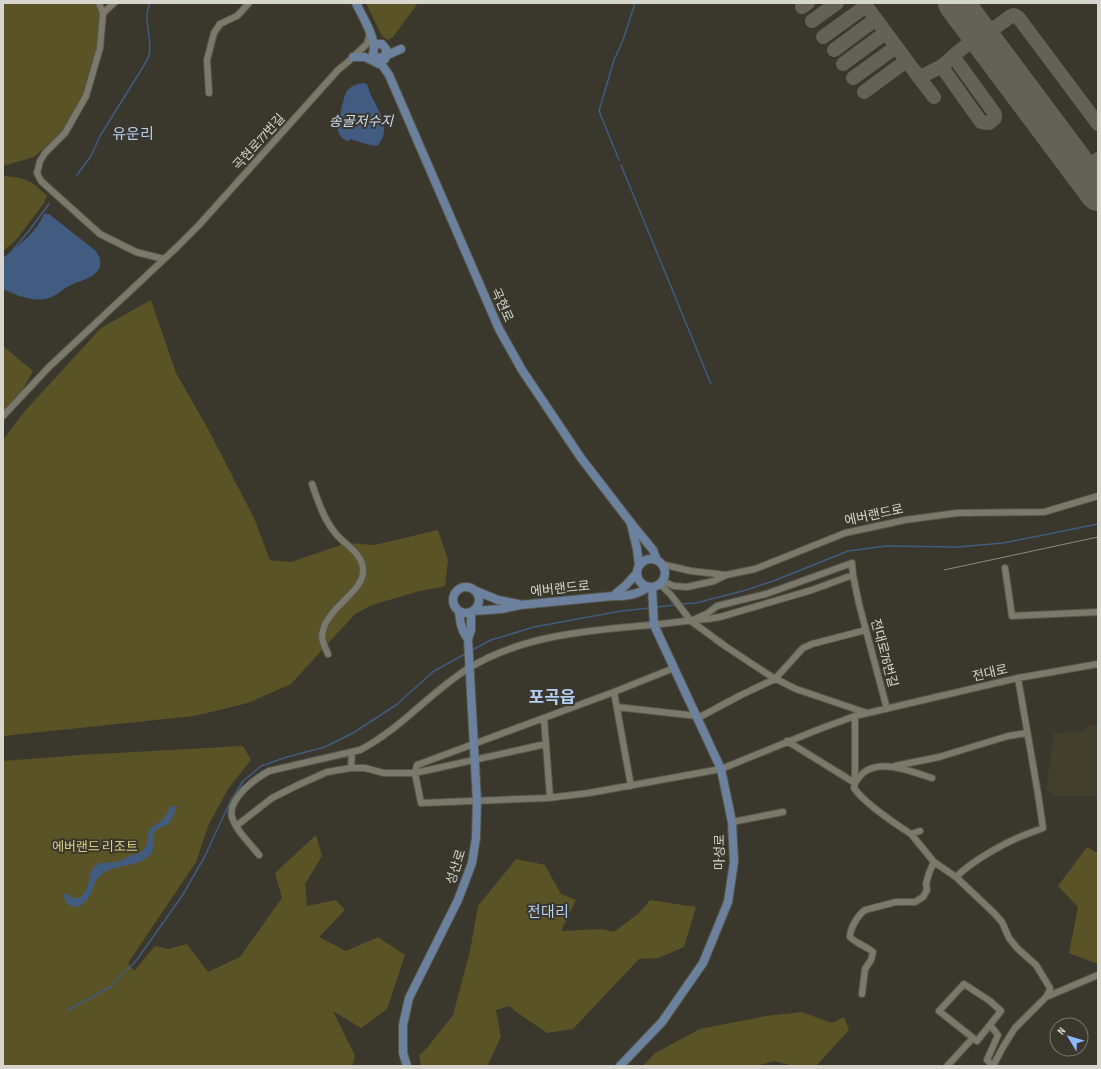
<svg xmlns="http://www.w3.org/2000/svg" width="1101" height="1069" font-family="'Sofia Sans Condensed','Noto Sans KR',sans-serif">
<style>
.built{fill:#42402d}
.green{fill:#5a5326}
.water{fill:#415b81}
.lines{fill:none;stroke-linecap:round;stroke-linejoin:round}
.stream{stroke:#415b81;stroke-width:1.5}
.taxiway{stroke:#646257;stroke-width:14}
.runway{stroke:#646257;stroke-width:36}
.minor-casing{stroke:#57564c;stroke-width:8}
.major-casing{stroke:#57564c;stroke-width:10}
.minor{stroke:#7b796c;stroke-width:6}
.major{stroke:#6b819d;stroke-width:8}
.tram{stroke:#8d8c82;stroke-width:1}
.labels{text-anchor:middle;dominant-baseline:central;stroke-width:4;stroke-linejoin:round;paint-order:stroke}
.street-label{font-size:13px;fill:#d6d5ce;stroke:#3a382c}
.park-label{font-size:13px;fill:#dacd7f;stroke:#3a382c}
.water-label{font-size:14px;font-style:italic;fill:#cadbf5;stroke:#3a382c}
.quarter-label{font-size:15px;fill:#b4cef4;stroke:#3a382c}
.district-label{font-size:17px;font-weight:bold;fill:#b4cef4;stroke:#3a382c}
</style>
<rect width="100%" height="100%" fill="#3a382c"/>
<path class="built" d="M1088 725H1098V796H1056L1046 790 1054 733 1084 732Z"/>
<path class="green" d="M3 3H96L100 13 97 47 83 94 62 132 34 157 3 166Z
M366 3H418L393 37 388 40 382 36Z
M5 176C26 178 32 181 47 196L44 203 16 240 3 251V177Z
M151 300 176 373 208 429 254 518 270 560 291 562 347 543 374 545 438 530 448 560 445 586 416 592 372 605 355 614 291 684 248 703 194 716 3 736V440L24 412 101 328Z
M3 346 33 371 19 396 3 411Z
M243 746 251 760 228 789 208 826 196 862 128 963 134 971 155 946 168 949 187 944 208 972 240 957 282 898 275 873 316 835 322 856 305 884 307 906 336 900 345 910 319 937 346 951 378 937 405 955 387 1009 361 1028 333 1011 355 1056 352 1066H3V761L81 755Z
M1087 847 1098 853V964L1069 953 1078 907 1058 886Z
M516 859 545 865 561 894 576 900 561 931 602 929 614 932 639 913 650 900 696 907 684 947 658 958 639 959 573 1029 547 1033 515 1011 510 1006 496 1010 501 1037 487 1066H421L419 1055 427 1048 453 1015 470 951 478 906Z
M802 1012 832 1023 844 1017 849 1030 816 1066H793L774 1061 755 1066H643L655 1053 700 1029 766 1016Z"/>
<path class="water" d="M363 83 367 84C369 89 370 95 373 99 381 114 391 132 377 146 371 146 356 141 351 139L348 141C343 140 339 135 338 130 337 127 344 94 347 91 351 86 357 84 363 83Z
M44 214H49L96 251C97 254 100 257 100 260 103 277 80 280 69 286 61 290 54 298 45 299 31 301 15 295 3 289V258C19 245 36 233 44 214Z
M171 806 177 807C174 812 172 820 168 824 164 827 158 827 155 831 149 840 161 851 143 860 130 867 112 865 100 876 94 881 94 888 90 895 88 899 84 903 80 906L72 907 67 903 63 895 68 893 71 898H76L81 897 86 890 89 882 90 874 94 867 99 863 118 862 131 855 138 854 143 850 147 844 149 829 161 821 166 815Z"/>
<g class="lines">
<path class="stream" d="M619 160 599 111 614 60 623 40 635 3
M621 165 711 384
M77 175 91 156 100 136 143 67C145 63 148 59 149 55 153 38 142 20 150 3
M12 251 28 232 49 204
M681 604 696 603 746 590 776 580 848 551 886 546 958 547 1003 543 1098 524
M656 607 676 605
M472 650 491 640 534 627 621 611 650 608
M68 1010 110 987 136 961 182 896 204 858 230 802 243 781 261 766 287 757 325 747 353 733 396 705 434 671 465 654"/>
<path class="taxiway" d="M864 3 915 72 921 77 942 66 959 51 980 35
M802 7 808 3
M812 21 837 3
M989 32 1011 16 1014 15 1018 17 1098 124
M823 37 866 6
M834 50 876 19
M843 64 885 33
M944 66V70L981 122 989 123 995 118V114L953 56
M914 71 934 97
M853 78 896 47
M864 92 906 61
M1089 166 1098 159"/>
<path class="runway" d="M956 3 1098 193"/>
<g class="minor-casing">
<path id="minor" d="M99 3 103 13 100 48 86 96 65 133 45 153 40 161 37 173 41 181 100 234 136 252 164 259
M103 13 114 3
M353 57 367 44 370 33
M209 93 207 60 214 33 220 24 237 16 249 3
M3 416 49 367 177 247 199 225 338 70 355 56
M312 484C318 501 324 520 336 534 346 546 364 554 363 572 362 594 323 609 322 637 322 642 326 649 328 654
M661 564 691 571 726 575
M1005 568 1012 616 1098 612
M853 575 859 604 887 709
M662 581 674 586 687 587 714 581 726 575 755 569 845 533 905 520 957 513 1044 512 1098 496
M660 584 671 595 691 621 725 646 772 677 796 689 867 713
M614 692 417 765 415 773 421 803 548 798 589 793 721 769 817 730 855 716 1018 678 1098 664
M617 707 697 716
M855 716V783L854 788C865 804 894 823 911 834L920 831
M544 718 550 797
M698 718 741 695 775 679 803 648 812 644 866 630
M787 741 855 783C857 780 860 776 863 773 882 758 912 772 932 778
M895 766 939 757 1008 736 1027 733
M351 768 352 752
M631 786 614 692 674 668
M732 822 783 812
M236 826 272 798 298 785 327 772 351 768H365L384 773H415L546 744
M259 855C250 843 236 831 232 817 227 799 256 778 269 771L360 750C401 729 430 692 469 668 520 637 581 631 639 626 662 624 685 621 708 619L720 617 812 590 853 575 852 563 766 594 717 606 708 613 691 621
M934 862 956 877C971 862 1002 844 1022 836 1029 833 1036 831 1043 828L1038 794 1018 678
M956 877 994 913 1002 922 1009 938 1017 948 1036 965 1050 988 1049 992 1046 997 1015 1028 1003 1047 993 1066
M964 984 990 1001 1001 1011 977 1041 939 1011Z
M862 994 865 969 871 960 873 952C866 946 857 944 850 937 850 928 858 915 865 910L896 902H915L923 897 927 890 926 884 929 873 934 862 911 834
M1046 997 1098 975
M990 1025 998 1035 987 1060 993 1066
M947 1066 973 1038"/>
</g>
<g class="major-casing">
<path id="major" d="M356 3C362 16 373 33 374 47
M353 57H365L379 64
M376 57 381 58 386 54V49L382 44H377L374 47 373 54 380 62 389 75 499 329 522 370 581 458 631 523 653 550 657 560
M385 59V56L401 49
M631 524 637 549 639 566
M637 573a14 14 0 1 1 28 0a14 14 0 1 1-28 0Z
M453 600a13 13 0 1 1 26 0a13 13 0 1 1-26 0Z
M474 590 498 600 518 604
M613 596 626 585 637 573
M459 611C460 621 461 630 468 639
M473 611 502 609 520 605 613 596C626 596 638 595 648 587
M407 1066 403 1053V1025L409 998 458 900 472 863 476 838 477 801 468 639 471 630V612
M620 1066 662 1022 703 963 728 902 734 862 732 822 721 769 654 625 652 587"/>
</g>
<use href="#minor" class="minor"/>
<use href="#major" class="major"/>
<path class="tram" d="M944 570 1098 537"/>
</g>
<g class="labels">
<g class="street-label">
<text transform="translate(259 142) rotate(-48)">곡현로77번길</text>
<text transform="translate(502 305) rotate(66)">곡현로</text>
<text transform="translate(874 515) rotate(-12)">에버랜드로</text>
<text transform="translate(560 589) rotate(-6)">에버랜드로</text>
<text transform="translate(884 653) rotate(75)">전대로76번길</text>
<text transform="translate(990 673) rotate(-13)">전대로</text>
<text transform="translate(720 852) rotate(-90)">마성로</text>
<text transform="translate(456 867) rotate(-72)">성산로</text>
</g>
<g class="park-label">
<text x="95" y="847">에버랜드 리조트</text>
</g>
<g class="water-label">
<text x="361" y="121">송골저수지</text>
</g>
<g class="quarter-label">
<text x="133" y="134">유운리</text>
<text x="548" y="912">전대리</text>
</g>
<g class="district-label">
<text x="552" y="698">포곡읍</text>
</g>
</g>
<rect width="1101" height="1069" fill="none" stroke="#d6d5ce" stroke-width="8"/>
<g transform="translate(1069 1037) rotate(308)"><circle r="19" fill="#3a382c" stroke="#78776d"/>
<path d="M0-3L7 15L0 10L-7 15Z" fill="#8cb9fc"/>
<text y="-6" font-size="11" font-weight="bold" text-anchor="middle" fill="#d6d5ce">N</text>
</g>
</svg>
